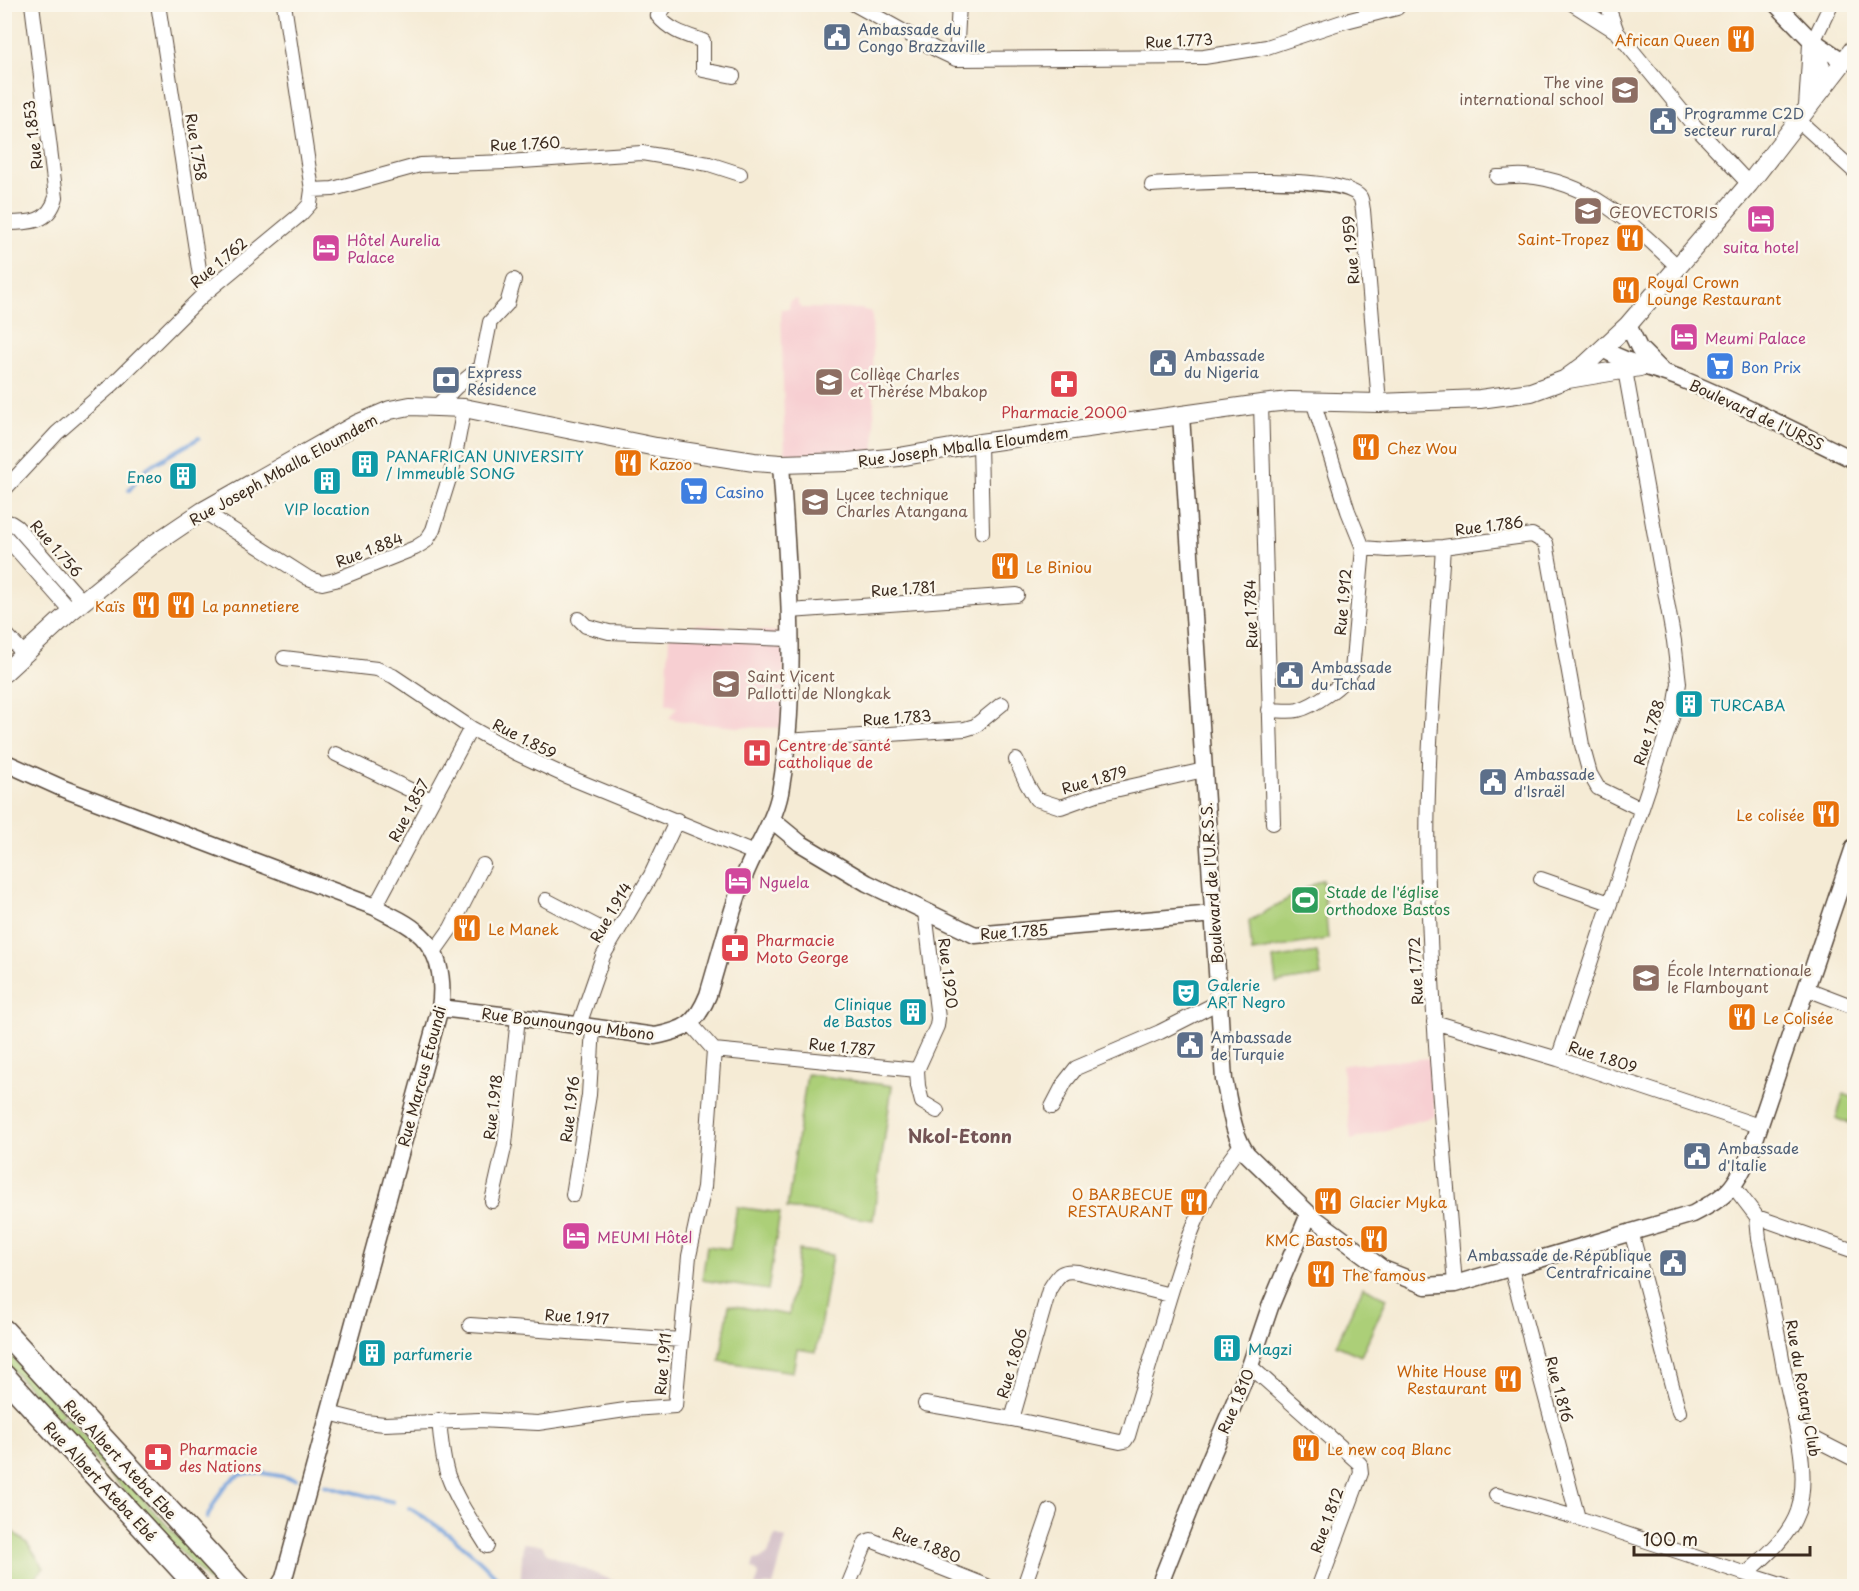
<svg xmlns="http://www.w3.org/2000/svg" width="1859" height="1591" font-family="'Playpen Sans',sans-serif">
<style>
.built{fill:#f7cfd2}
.industrial{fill:#d2bdc6}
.green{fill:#accf78;stroke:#747c4b;stroke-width:1.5}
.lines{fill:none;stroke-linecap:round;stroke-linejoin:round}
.stream{stroke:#72a0db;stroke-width:4}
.minor-casing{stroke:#574739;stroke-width:16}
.tertiary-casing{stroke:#574739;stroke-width:19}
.secondary-casing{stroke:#574739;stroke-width:20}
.trunk-casing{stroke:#574739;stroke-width:25}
.minor{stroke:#fff;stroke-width:14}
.tertiary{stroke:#fff;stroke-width:16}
.secondary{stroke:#fff;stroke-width:18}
.trunk{stroke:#fff;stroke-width:22}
.labels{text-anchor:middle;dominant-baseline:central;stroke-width:5;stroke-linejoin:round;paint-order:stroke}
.service-label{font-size:15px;fill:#4e5e75;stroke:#fbf7ec;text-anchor:start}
.food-label{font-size:15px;fill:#c56008;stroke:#fbf7ec;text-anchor:start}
.street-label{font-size:15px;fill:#3b2a1e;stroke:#fbf7ec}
.education-label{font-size:15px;fill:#785e54;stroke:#fbf7ec;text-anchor:start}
.hotel-label{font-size:15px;fill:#b23c85;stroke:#fbf7ec;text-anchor:start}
.shop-label{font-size:15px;fill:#366cbe;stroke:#fbf7ec;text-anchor:start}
.health-label{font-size:15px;fill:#be3a42;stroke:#fbf7ec;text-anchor:start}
.culture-label{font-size:15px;fill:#0d838f;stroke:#fbf7ec;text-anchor:start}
.leisure-label{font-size:15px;fill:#27864d;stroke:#fbf7ec;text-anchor:start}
.quarter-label{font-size:18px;font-weight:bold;fill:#735455;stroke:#fbf7ec}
</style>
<rect width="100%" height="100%" fill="#fbf7ec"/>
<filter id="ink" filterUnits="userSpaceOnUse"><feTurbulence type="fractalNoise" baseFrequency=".0167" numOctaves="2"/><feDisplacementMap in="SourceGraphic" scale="12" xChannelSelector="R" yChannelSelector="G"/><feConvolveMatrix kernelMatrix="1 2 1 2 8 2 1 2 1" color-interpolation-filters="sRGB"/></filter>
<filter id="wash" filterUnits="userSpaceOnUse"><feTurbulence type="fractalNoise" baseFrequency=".008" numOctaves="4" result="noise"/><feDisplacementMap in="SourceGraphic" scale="24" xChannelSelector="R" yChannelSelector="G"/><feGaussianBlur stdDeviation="1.35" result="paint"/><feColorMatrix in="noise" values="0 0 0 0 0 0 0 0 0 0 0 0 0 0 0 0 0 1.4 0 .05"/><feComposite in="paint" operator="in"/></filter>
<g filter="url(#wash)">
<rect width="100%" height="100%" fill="#f5ebd5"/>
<path class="built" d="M795 299 798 300V305H801V308L861 309 872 312 875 454 785 458 781 309H789L790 301Z
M697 624 784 633 785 728 737 727 686 722 669 718 677 707 666 704 669 637Z
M1431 1058 1435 1116 1351 1140 1342 1065Z"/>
<path class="industrial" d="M775 1535 786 1539 773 1586H755L759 1576 758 1572 752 1568 754 1560 761 1559 768 1554Z
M523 1543 542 1545 547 1554 626 1586H520Z"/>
<path class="green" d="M1323 879 1328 939 1252 952 1249 921Z
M1317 952 1321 976 1276 983 1273 959Z
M807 1074 892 1086 873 1220 787 1208Z
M1844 1094 1854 1098V1125L1836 1118Z
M737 1207 780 1213 768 1290 702 1280 707 1246 730 1249Z
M799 1250 832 1255 816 1352 797 1349 793 1372 720 1361 729 1305 789 1315Z
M1363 1287 1387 1298 1361 1356 1336 1345Z
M5 1349 64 1413 58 1419 5 1362Z
M66 1416 223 1586H213L60 1422Z
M4 1525 27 1543 44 1568 26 1586H5Z"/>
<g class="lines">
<path class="stream" d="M129 490 147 468 199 438
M324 1485 393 1502
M410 1508C446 1531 476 1553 504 1586
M207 1518C231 1466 242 1468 296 1479
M166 1586 169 1582"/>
</g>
</g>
<g filter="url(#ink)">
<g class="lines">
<g class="minor-casing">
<path id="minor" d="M158 4 203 295
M667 4 658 16C670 31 686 35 703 41V70L733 76
M854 4 937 50 956 59
M959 4 956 59 1204 57 1267 47 1342 22 1397 8
M1573 4 1617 32 1690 121 1749 184
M1607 4 1617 32
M1812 44 1831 4
M1798 120 1854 171
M1497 177C1506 177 1516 175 1525 176 1588 180 1635 226 1678 267
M1152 185C1186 183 1341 172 1360 197 1362 200 1362 206 1363 210L1379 403
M312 190 333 189 420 165 507 162 642 153 709 164 740 174
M4 223C28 223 49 224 56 197L32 4
M1313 401 1348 511 1363 548 1388 550 1443 547 1532 535 1546 543 1582 745 1590 774 1598 788 1641 809
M1261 404 1273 823
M437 406 456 387 481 367 490 322 507 304 514 280
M980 443 982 532
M4 490 57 433 113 384 203 295 301 214 310 204 312 190 284 4
M203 511 308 578 322 583 335 580 415 548 426 541 433 530 453 466 464 408
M4 521 11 523 17 527 82 601
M4 535 71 611
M1443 547C1436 660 1424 774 1428 887 1432 1019 1444 1152 1455 1284
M790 611 1017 595
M579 619 586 626 609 632 790 639
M4 632 25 655
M284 658 377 669 393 676 471 728 516 753 566 776 754 853
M1269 710C1279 710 1289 712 1298 710 1314 706 1344 685 1352 671L1363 548
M786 741 965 729 975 726 1002 704
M336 754 431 800
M1016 760 1027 784 1036 799 1061 807 1097 794 1204 770
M1541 879 1610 903
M546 900 615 936
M375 907 471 728
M434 952 451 928 483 865
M1807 989 1854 1007
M1434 1022 1558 1059 1759 1126
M691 1024 714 1050
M579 1025 603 956 651 875 677 820
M714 1050 917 1070 918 1086 922 1102 937 1111
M1558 1059 1675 709 1679 683 1674 641 1625 370
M917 1070 937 1026 938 1018 925 912
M1052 1107 1065 1082 1076 1068 1160 1032 1219 1002
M573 1195 589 1095 593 1027
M492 1201 505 1144 518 1017
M1757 1217 1854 1251
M1631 1231 1679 1412
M1511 1268 1578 1518
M1170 1295 1078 1272C1060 1269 1058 1276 1049 1290L1012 1419 1120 1442 1125 1441 1128 1436C1140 1395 1153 1354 1165 1312 1183 1252 1200 1195 1241 1145
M470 1325 681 1340
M1250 1366 1360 1464 1361 1473 1319 1586
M925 1404 1012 1419
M329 1413 365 1422 385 1424 479 1420 538 1423 632 1409 675 1406 689 1256 704 1187 714 1050
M439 1420C441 1439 442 1458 448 1476 457 1501 473 1523 487 1546
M1797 1430 1854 1459
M1496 1495 1578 1518 1746 1574C1765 1557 1789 1537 1798 1511 1811 1470 1793 1416 1785 1375 1777 1329 1768 1284 1759 1239L1757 1217 1734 1187
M1746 1574 1784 1586
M848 1586 866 1542 871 1540 987 1586
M1024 1586 1050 1511"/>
</g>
<g class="tertiary-casing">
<path id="tertiary" d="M1776 4 1809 38 1844 62
M1812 44 1828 81
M1628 325 1639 348 1660 369
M1603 349C1629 365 1657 368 1684 380 1742 404 1798 433 1854 460
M1181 415 1224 1080C1230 1104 1232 1134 1247 1154L1309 1214 1383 1269 1426 1286 1455 1284 1693 1214C1728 1195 1734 1190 1750 1154L1854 847
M4 762 64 789 375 907C388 915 405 921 416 931 440 950 444 980 440 1008L284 1578 279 1586
M772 820 800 843 867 883 975 935 1214 914
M440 1008 518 1017 655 1036C686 1030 696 1024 708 995 720 955 730 915 744 877 755 848 774 823 780 793 799 688 788 570 781 464
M1159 1586 1197 1490 1250 1366 1270 1307 1309 1214"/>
</g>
<g class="secondary-casing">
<path id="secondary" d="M1808 107 1812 44
M1568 379 1640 367
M4 673 71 611 151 546 203 511 357 424 390 410 410 406 464 408 656 447 754 462 781 464 848 462 899 457 980 443 1261 404 1290 401 1379 403 1480 399 1531 392 1564 380 1586 364 1628 325 1749 184 1854 48"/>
</g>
<g class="trunk-casing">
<path id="trunk" d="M4 1331 238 1586
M4 1376 197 1586"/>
</g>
<use href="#minor" class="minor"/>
<use href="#tertiary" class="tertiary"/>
<use href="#secondary" class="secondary"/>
<use href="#trunk" class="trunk"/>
</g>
</g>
<defs>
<g id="civic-square" transform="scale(1.5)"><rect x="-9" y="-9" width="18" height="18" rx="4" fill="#5c6f8a" stroke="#fbf7ec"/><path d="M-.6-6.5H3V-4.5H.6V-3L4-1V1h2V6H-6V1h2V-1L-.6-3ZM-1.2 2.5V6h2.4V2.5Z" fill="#fff"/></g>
<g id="restaurant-square" transform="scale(1.5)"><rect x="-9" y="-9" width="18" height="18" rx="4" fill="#e8710a" stroke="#fbf7ec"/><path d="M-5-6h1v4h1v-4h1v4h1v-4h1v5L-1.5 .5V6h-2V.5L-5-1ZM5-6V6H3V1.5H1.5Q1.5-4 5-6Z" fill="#fff"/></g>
<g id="school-square" transform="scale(1.5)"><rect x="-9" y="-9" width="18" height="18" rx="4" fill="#8d6e63" stroke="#fbf7ec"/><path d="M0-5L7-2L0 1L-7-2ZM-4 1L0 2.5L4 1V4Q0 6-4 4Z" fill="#fff"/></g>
<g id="university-square" transform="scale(1.5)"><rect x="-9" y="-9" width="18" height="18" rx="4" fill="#8d6e63" stroke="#fbf7ec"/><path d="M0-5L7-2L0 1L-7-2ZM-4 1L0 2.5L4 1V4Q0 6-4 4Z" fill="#fff"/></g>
<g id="hotel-square" transform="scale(1.5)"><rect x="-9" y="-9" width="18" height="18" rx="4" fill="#d1479c" stroke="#fbf7ec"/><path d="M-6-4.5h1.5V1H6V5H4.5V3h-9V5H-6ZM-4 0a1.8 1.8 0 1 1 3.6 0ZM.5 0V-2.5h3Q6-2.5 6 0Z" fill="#fff"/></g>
<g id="supermarket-square" transform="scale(1.5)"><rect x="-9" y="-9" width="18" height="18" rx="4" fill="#3f7fe0" stroke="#fbf7ec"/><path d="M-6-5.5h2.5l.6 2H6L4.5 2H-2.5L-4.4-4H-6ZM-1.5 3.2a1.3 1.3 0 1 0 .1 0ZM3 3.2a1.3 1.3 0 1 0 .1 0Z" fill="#fff"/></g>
<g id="bank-square" transform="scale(1.5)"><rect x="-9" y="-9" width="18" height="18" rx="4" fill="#5c6f8a" stroke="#fbf7ec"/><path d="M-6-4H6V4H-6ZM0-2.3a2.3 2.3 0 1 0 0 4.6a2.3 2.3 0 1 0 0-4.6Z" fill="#fff"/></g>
<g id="pharmacy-square" transform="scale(1.5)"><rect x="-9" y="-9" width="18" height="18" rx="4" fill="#e0444e" stroke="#fbf7ec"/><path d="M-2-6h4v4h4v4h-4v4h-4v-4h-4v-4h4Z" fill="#fff"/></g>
<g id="building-square" transform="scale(1.5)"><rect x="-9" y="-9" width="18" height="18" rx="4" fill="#0f9aa8" stroke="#fbf7ec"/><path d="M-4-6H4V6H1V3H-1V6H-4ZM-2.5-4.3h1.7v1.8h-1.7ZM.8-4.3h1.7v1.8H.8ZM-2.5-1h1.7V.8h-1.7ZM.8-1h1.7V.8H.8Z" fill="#fff"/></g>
<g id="hospital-square" transform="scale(1.5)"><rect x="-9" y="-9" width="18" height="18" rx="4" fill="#e0444e" stroke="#fbf7ec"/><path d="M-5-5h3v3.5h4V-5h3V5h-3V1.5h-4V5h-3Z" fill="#fff"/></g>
<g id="stadium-square" transform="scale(1.5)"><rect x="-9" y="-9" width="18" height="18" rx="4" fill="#2e9e5b" stroke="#fbf7ec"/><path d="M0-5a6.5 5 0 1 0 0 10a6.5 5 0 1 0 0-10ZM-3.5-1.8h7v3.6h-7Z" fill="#fff"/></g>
<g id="theatre-square" transform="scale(1.5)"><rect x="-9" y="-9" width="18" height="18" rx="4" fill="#0f9aa8" stroke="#fbf7ec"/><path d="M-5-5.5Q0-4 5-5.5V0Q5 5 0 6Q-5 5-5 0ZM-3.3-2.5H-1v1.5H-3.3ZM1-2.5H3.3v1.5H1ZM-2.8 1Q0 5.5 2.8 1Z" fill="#fff"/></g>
</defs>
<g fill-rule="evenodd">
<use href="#civic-square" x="837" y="37"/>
<use href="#restaurant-square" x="1741" y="39"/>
<use href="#school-square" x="1625" y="90"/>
<use href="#civic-square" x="1663" y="121"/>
<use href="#university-square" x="1588" y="211"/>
<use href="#hotel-square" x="1761" y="219"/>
<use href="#restaurant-square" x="1630" y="238"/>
<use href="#hotel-square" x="326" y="248"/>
<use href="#restaurant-square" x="1626" y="290"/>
<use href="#hotel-square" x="1684" y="337"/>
<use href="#civic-square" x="1163" y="363"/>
<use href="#supermarket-square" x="1720" y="366"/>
<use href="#bank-square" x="446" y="380"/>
<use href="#school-square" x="829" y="382"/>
<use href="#pharmacy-square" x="1064" y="384"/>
<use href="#restaurant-square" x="1366" y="447"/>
<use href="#restaurant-square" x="628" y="463"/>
<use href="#building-square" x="365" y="464"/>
<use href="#building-square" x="183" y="476"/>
<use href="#building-square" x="327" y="481"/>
<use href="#supermarket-square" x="694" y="491"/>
<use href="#school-square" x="815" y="502"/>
<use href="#restaurant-square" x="1005" y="566"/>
<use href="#restaurant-square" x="146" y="605"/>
<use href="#restaurant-square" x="181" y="605"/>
<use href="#civic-square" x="1290" y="675"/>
<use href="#school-square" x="726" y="684"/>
<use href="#building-square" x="1689" y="704"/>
<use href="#hospital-square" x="757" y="753"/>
<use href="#civic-square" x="1493" y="782"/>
<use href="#restaurant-square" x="1826" y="814"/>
<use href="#hotel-square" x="738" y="881"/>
<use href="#stadium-square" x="1305" y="900"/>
<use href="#restaurant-square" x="467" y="928"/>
<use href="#pharmacy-square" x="735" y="948"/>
<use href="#school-square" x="1646" y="978"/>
<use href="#theatre-square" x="1186" y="993"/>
<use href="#building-square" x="913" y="1012"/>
<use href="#restaurant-square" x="1742" y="1017"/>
<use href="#civic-square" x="1190" y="1045"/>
<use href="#civic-square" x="1697" y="1156"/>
<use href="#restaurant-square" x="1328" y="1201"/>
<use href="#restaurant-square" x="1194" y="1202"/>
<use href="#hotel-square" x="576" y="1236"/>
<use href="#restaurant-square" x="1374" y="1239"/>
<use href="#civic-square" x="1673" y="1263"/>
<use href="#restaurant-square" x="1321" y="1274"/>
<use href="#building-square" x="1227" y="1348"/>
<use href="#building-square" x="372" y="1353"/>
<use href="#restaurant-square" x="1508" y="1379"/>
<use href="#restaurant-square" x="1306" y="1448"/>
<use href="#pharmacy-square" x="158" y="1457"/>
</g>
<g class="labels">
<g class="service-label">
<text x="858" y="28">Ambassade du<tspan x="858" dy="17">Congo Brazzaville</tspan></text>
<text x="1684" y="112">Programme C2D<tspan x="1684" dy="17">secteur rural</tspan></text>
<text x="1184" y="354">Ambassade<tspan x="1184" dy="17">du Nigeria</tspan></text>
<text x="467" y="371">Express<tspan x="467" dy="17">Résidence</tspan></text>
<text x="1311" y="666">Ambassade<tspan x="1311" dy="17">du Tchad</tspan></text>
<text x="1514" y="773">Ambassade<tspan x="1514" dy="17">d'Israël</tspan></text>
<text x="1211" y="1036">Ambassade<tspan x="1211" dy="17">de Turquie</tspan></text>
<text x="1718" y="1147">Ambassade<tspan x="1718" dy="17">d'Italie</tspan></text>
<text x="1652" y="1254" text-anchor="end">Ambassade de République<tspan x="1652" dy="17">Centrafricaine</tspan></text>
</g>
<g class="food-label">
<text x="1720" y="39" text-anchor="end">African Queen</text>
<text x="1609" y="238" text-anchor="end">Saint-Tropez</text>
<text x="1647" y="281">Royal Crown<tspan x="1647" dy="17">Lounge Restaurant</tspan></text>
<text x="1387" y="447">Chez Wou</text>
<text x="649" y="463">Kazoo</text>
<text x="1026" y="566">Le Biniou</text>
<text x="125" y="605" text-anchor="end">Kaïs</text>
<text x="202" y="605">La pannetiere</text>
<text x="1805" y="814" text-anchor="end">Le colisée</text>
<text x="488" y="928">Le Manek</text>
<text x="1763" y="1017">Le Colisée</text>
<text x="1173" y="1193" text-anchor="end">O BARBECUE<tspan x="1173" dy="17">RESTAURANT</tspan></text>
<text x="1349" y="1201">Glacier Myka</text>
<text x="1353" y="1239" text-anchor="end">KMC Bastos</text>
<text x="1342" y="1274">The famous</text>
<text x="1487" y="1370" text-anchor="end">White House<tspan x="1487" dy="17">Restaurant</tspan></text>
<text x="1327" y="1448">Le new coq Blanc</text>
</g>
<g class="street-label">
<text transform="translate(1179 40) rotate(-3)">Rue 1.773</text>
<text transform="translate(32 135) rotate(-97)">Rue 1.853</text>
<text transform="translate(525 143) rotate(-3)">Rue 1.760</text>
<text transform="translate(197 147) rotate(81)">Rue 1.758</text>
<text transform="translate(1350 250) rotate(-95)">Rue 1.959</text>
<text transform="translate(218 262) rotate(-40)">Rue 1.762</text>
<text transform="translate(1757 414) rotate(25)">Boulevard de l'URSS</text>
<text transform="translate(963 446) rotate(-8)">Rue Joseph Mballa Eloumdem</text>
<text transform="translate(283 469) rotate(-29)">Rue Joseph Mballa Eloumdem</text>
<text transform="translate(1489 525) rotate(-7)">Rue 1.786</text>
<text transform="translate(57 548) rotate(49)">Rue 1.756</text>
<text transform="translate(369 549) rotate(-21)">Rue 1.884</text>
<text transform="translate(903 588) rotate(-4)">Rue 1.781</text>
<text transform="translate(1342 602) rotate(-85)">Rue 1.912</text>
<text transform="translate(1250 614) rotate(-92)">Rue 1.784</text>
<text transform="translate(897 717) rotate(-4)">Rue 1.783</text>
<text transform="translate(1648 732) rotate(-72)">Rue 1.788</text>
<text transform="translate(525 738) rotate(27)">Rue 1.859</text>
<text transform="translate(1094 779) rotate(-16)">Rue 1.879</text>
<text transform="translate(408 810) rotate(-62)">Rue 1.857</text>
<text transform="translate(1211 883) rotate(-94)">Boulevard de l'U.R.S.S.</text>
<text transform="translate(610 912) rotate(-60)">Rue 1.914</text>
<text transform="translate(1014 931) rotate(-4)">Rue 1.785</text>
<text transform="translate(1415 971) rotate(-93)">Rue 1.772</text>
<text transform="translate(949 973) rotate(83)">Rue 1.920</text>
<text transform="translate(568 1023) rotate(7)">Rue Bounoungou Mbono</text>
<text transform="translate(842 1046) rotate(6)">Rue 1.787</text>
<text transform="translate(1603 1056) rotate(18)">Rue 1.809</text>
<text transform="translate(421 1076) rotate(-75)">Rue Marcus Etoundi</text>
<text transform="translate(492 1107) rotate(-83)">Rue 1.918</text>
<text transform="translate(569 1109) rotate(-83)">Rue 1.916</text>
<text transform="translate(577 1316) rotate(4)">Rue 1.917</text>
<text transform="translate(1011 1363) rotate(-74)">Rue 1.806</text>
<text transform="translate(662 1364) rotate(-85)">Rue 1.911</text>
<text transform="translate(1804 1388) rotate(80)">Rue du Rotary Club</text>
<text transform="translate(1560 1389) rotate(75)">Rue 1.816</text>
<text transform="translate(1235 1401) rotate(-67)">Rue 1.810</text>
<text transform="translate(121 1459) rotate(47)">Rue Albert Ateba Ebe</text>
<text transform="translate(101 1481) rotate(47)">Rue Albert Ateba Ebé</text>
<text transform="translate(1326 1520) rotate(-70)">Rue 1.812</text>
<text transform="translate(927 1544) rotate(22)">Rue 1.880</text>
</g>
<g class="education-label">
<text x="1604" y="81" text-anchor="end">The vine<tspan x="1604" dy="17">international school</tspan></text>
<text x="1609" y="211">GEOVECTORIS</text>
<text x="850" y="373">Collège Charles<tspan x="850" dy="17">et Thèrése Mbakop</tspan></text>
<text x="836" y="493">Lycee technique<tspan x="836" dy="17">Charles Atangana</tspan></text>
<text x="747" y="675">Saint Vicent<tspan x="747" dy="17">Pallotti de Nlongkak</tspan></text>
<text x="1667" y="969">École Internationale<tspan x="1667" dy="17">le Flamboyant</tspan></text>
</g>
<g class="hotel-label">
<text x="347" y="239">Hôtel Aurelia<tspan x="347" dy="17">Palace</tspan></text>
<text x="1761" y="246" text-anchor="middle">suita hotel</text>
<text x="1705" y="337">Meumi Palace</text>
<text x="759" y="881">Nguela</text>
<text x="597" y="1236">MEUMI Hôtel</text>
</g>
<g class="shop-label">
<text x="1741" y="366">Bon Prix</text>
<text x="715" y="491">Casino</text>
</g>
<g class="health-label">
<text x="1064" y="411" text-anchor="middle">Pharmacie 2000</text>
<text x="778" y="744">Centre de santé<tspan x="778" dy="17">catholique de</tspan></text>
<text x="756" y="939">Pharmacie<tspan x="756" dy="17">Moto George</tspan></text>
<text x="179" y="1448">Pharmacie<tspan x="179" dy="17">des Nations</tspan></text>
</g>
<g class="culture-label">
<text x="386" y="455">PANAFRICAN UNIVERSITY<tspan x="386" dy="17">/ Immeuble SONG</tspan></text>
<text x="162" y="476" text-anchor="end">Eneo</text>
<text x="327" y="508" text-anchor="middle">VIP location</text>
<text x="1710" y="704">TURCABA</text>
<text x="1207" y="984">Galerie<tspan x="1207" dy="17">ART Negro</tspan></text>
<text x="892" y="1003" text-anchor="end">Clinique<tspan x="892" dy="17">de Bastos</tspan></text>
<text x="1248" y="1348">Magzi</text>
<text x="393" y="1353">parfumerie</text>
</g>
<g class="leisure-label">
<text x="1326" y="891">Stade de l'église<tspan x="1326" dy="17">orthodoxe Bastos</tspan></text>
</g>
<g class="quarter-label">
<text x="960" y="1135">Nkol-Etonn</text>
</g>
</g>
<rect width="1859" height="1591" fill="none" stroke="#fbf7ec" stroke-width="24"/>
<path d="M1634 1546v9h176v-9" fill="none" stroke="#3b2a1e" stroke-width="3"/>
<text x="1643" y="1546" font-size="18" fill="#3b2a1e" stroke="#fbf7ec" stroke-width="4.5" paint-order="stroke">100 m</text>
</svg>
